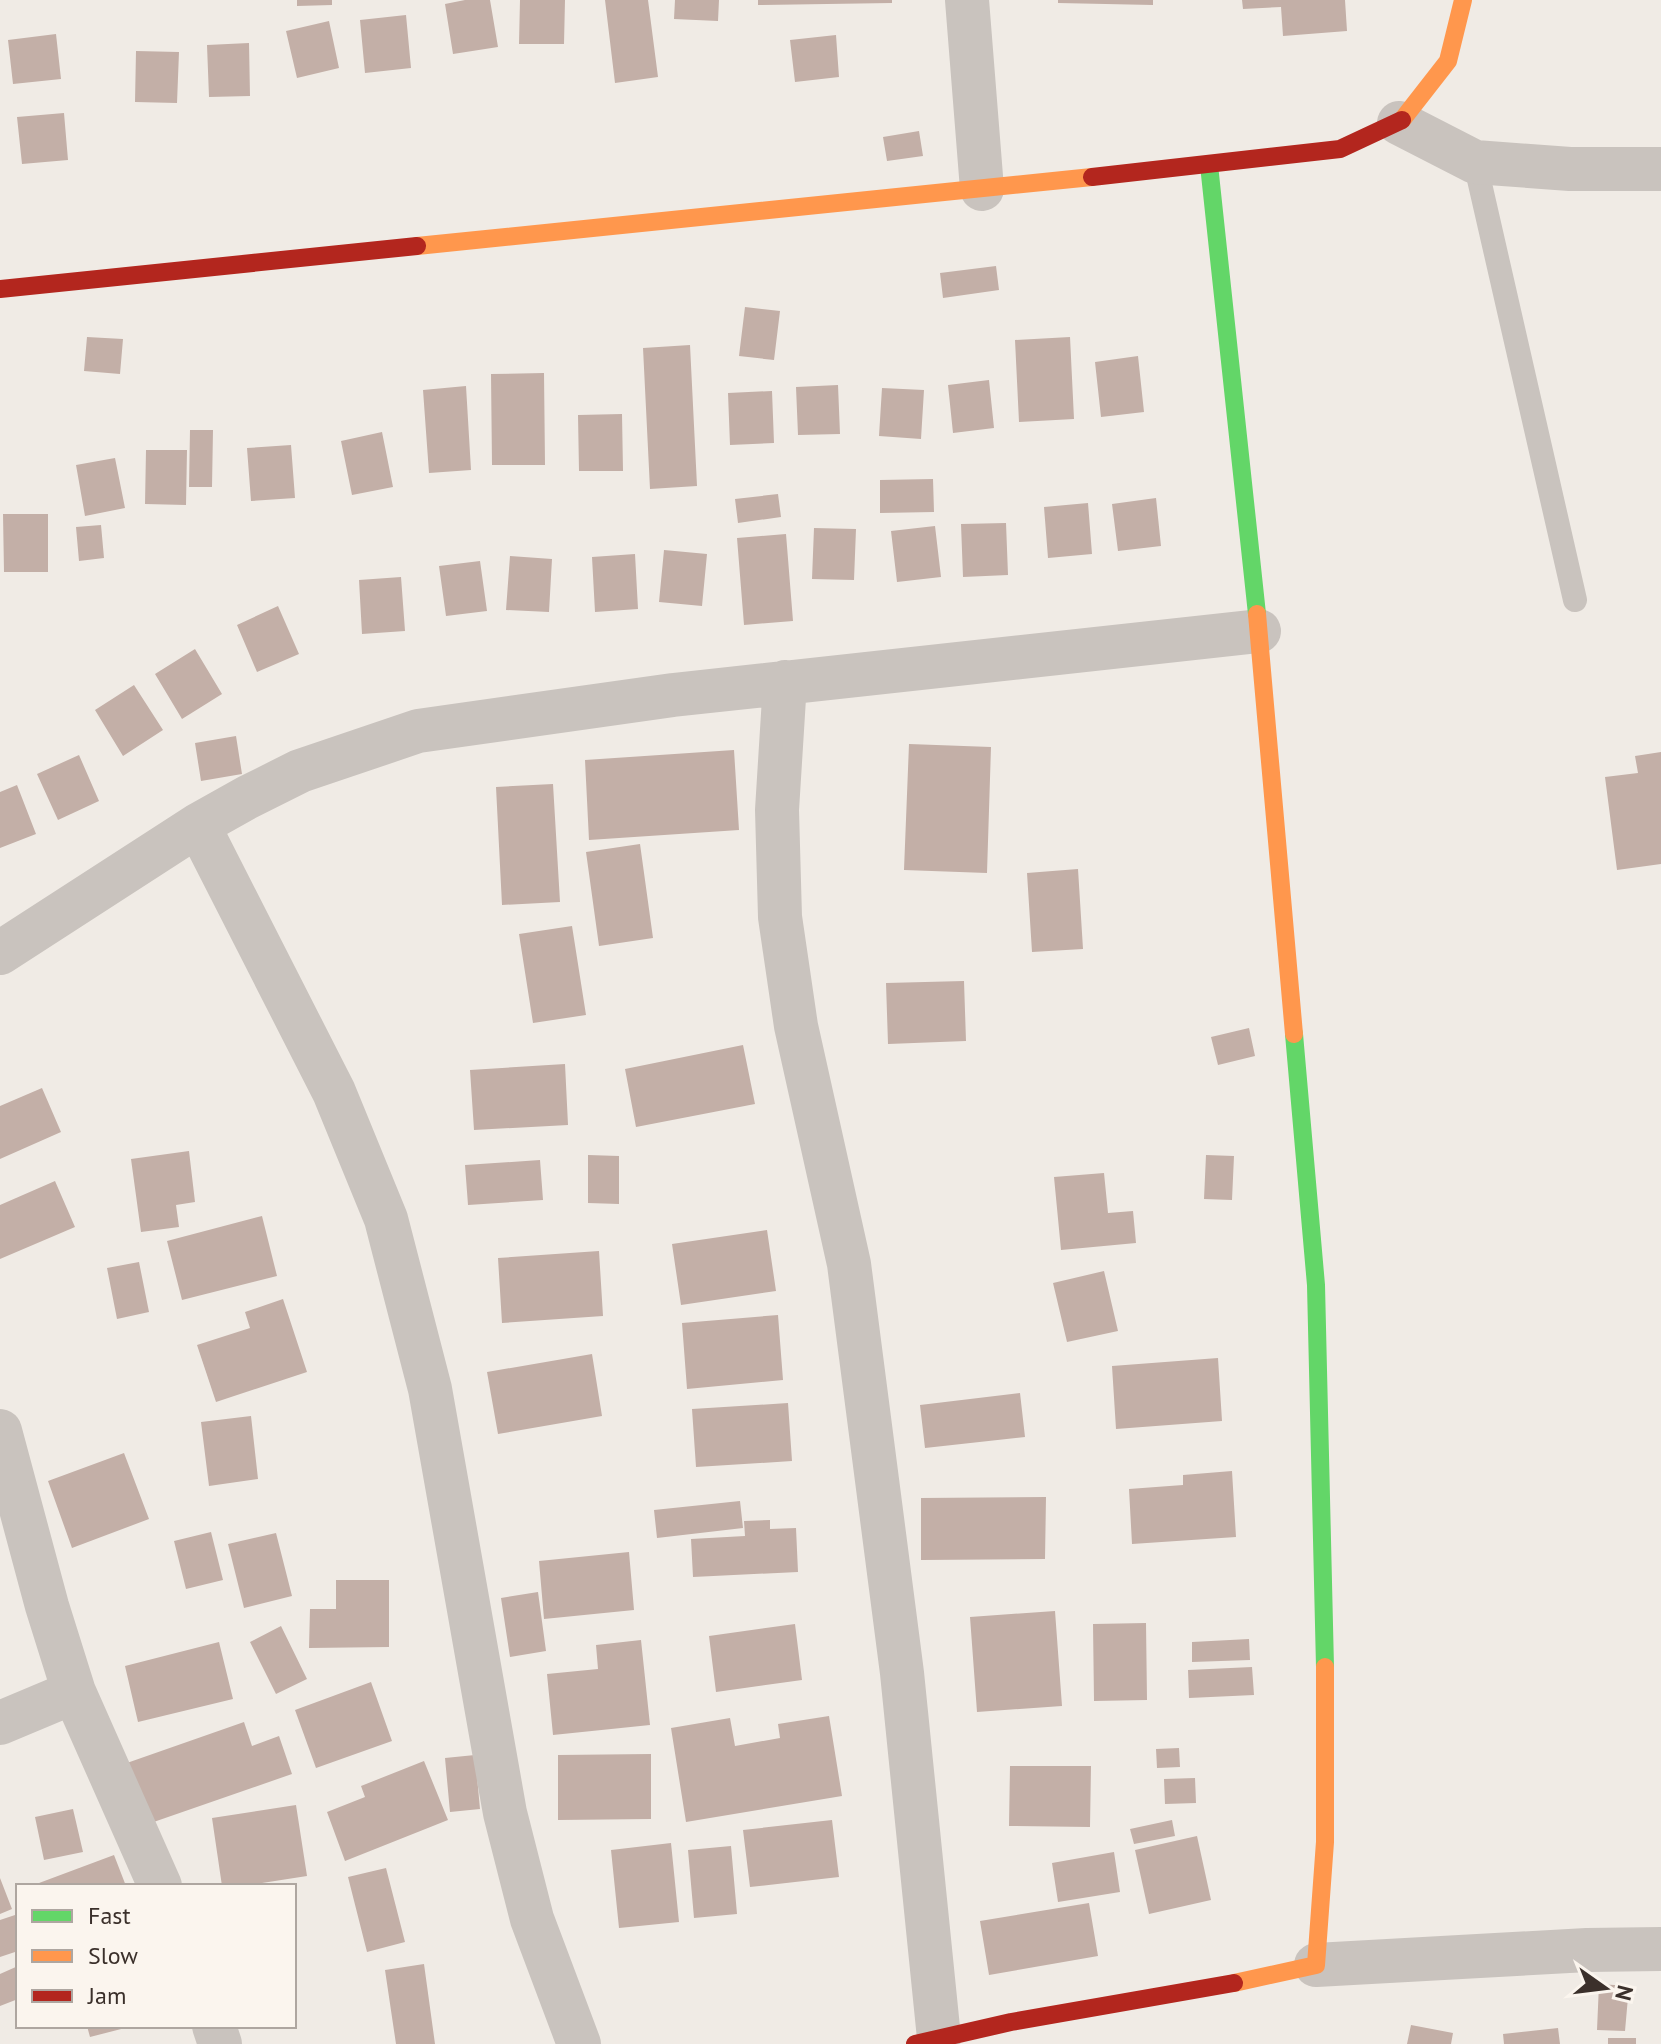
<svg xmlns="http://www.w3.org/2000/svg" width="1661" height="2044" font-family="'PT Sans',sans-serif">
<style>
.building{fill:#c3afa7}
.lines{fill:none;stroke-linecap:round;stroke-linejoin:round}
.lane{stroke:#c9c3be;stroke-width:24}
.street{stroke:#c9c3be;stroke-width:44}
.fast{stroke:#63d668;stroke-width:18}
.slow{stroke:#ff974d;stroke-width:18}
.jam{stroke:#b3261e;stroke-width:18}
</style>
<rect width="100%" height="100%" fill="#f0ebe5"/>
<path class="building" d="M297 0H332V5L297 6Z
M465 0H490L498 47 453 54 445 4Z
M520 0H565L564 44H519Z
M605 0H648L658 77 615 83Z
M675 0H719L718 21 674 19Z
M758 0H892V3L758 5Z
M1058 0H1153V5L1058 3Z
M1242 0H1345L1347 31 1283 36 1281 7 1243 9Z
M406 15 411 68 365 73 360 20Z
M329 21 339 68 297 78 286 31Z
M56 34 61 79 13 84 8 40Z
M836 35 839 77 795 82 790 40Z
M249 43 250 96 209 97 207 45Z
M136 51 179 52 177 103 135 102Z
M64 113 68 160 22 164 17 117Z
M919 131 923 156 887 161 883 137Z
M996 266 999 290 943 298 940 273Z
M745 307 780 311 774 360 739 356Z
M87 337 123 339 120 374 84 371Z
M1070 337 1074 419 1019 422 1015 340Z
M690 345 697 486 650 489 643 348Z
M1138 356 1144 412 1101 417 1095 362Z
M544 373 545 465H492L491 374Z
M989 380 994 428 953 433 948 385Z
M838 385 840 434 798 435 796 387Z
M466 386 471 470 429 473 423 390Z
M882 388 924 390 921 439 879 436Z
M772 391 774 443 730 445 728 393Z
M622 414 623 471H579L578 415Z
M190 430H213L212 487H189Z
M382 432 393 487 352 495 341 441Z
M291 445 295 498 251 501 247 448Z
M146 450H187L186 505 145 504Z
M115 458 125 508 85 516 76 465Z
M933 479 934 512 880 513V480Z
M778 494 781 517 738 523 735 499Z
M1156 498 1161 546 1118 551 1112 504Z
M1088 503 1092 554 1048 558 1044 507Z
M3 514H48V572H4Z
M1006 523 1008 575 963 577 961 524Z
M101 525 104 558 79 561 76 527Z
M935 526 941 577 897 582 891 531Z
M814 528 856 529 854 580 812 579Z
M786 534 793 621 744 625 737 538Z
M664 550 707 554 702 606 659 602Z
M635 554 638 609 595 612 592 557Z
M510 556 552 559 549 612 506 610Z
M480 561 487 611 446 616 439 566Z
M401 577 405 631 362 634 359 580Z
M278 606 299 654 257 672 237 625Z
M195 649 222 694 182 719 155 674Z
M134 685 163 730 123 756 95 710Z
M236 736 242 774 201 781 195 743Z
M909 744 991 747 987 873 904 870Z
M734 750 739 830 589 840 585 760Z
M1661 752V864L1617 870 1605 777 1638 773 1635 756Z
M79 755 99 801 58 820 37 774Z
M553 784 560 902 502 905 496 787Z
M17 785 36 834 0 848V792Z
M640 844 653 938 599 946 586 852Z
M1078 869 1083 949 1032 952 1027 873Z
M572 926 586 1015 533 1023 519 934Z
M964 981 966 1041 888 1044 886 983Z
M1249 1028 1255 1056 1218 1065 1211 1037Z
M743 1045 755 1104 636 1127 625 1069Z
M565 1064 568 1125 474 1130 470 1070Z
M42 1088 61 1132 0 1159V1106Z
M189 1151 195 1202 176 1205 179 1227 141 1232 131 1159Z
M588 1155 619 1156V1204L588 1203Z
M1206 1155 1234 1156 1232 1200 1204 1199Z
M540 1160 543 1200 468 1205 465 1165Z
M1104 1173 1108 1213 1133 1211 1136 1243 1061 1250 1054 1177Z
M55 1181 75 1227 0 1259V1205Z
M262 1216 277 1276 182 1300 167 1241Z
M767 1230 776 1291 681 1305 672 1244Z
M599 1251 603 1316 502 1323 498 1258Z
M139 1262 149 1312 117 1319 107 1268Z
M1104 1271 1118 1331 1067 1342 1053 1283Z
M283 1299 307 1372 216 1402 197 1345 250 1328 245 1312Z
M778 1315 783 1380 687 1389 682 1323Z
M592 1354 602 1416 498 1434 487 1372Z
M1218 1358 1222 1421 1116 1429 1112 1366Z
M1020 1393 1025 1437 925 1448 920 1405Z
M788 1403 792 1461 696 1467 692 1409Z
M251 1416 258 1479 209 1486 201 1422Z
M124 1453 149 1519 72 1548 48 1481Z
M1232 1471 1236 1537 1132 1544 1129 1489 1183 1485V1475Z
M1046 1497 1045 1559 921 1560V1498Z
M740 1501 743 1528 657 1538 654 1510Z
M770 1520V1529L796 1528 798 1572 693 1577 691 1539 745 1536 744 1521Z
M211 1532 223 1580 186 1589 174 1541Z
M276 1533 292 1596 244 1608 228 1544Z
M629 1552 634 1610 544 1619 539 1561Z
M336 1580H389V1647L309 1648 310 1609H336Z
M538 1592 546 1651 510 1657 501 1598Z
M1055 1611 1062 1706 977 1712 970 1617Z
M1146 1623 1147 1700 1094 1701 1093 1624Z
M795 1624 802 1680 716 1692 709 1636Z
M281 1626 307 1679 276 1694 250 1642Z
M1249 1639 1250 1660 1192 1662V1642Z
M641 1640 650 1725 553 1735 547 1674 598 1669 596 1645Z
M219 1642 233 1699 138 1722 125 1666Z
M1252 1667 1254 1695 1189 1698 1188 1670Z
M371 1682 392 1741 316 1768 295 1710Z
M829 1716 842 1796 686 1822 671 1728 730 1718 735 1746 780 1738 778 1724Z
M244 1722 252 1746 279 1736 292 1774 145 1825 124 1764Z
M1179 1748 1180 1767 1157 1768 1156 1749Z
M651 1754V1819L558 1820V1755Z
M475 1755 480 1809 450 1812 445 1758Z
M424 1761 448 1820 345 1861 327 1812 365 1797 361 1786Z
M1010 1766H1091L1090 1827 1009 1826Z
M1195 1778 1196 1803 1165 1804 1164 1779Z
M296 1805 307 1876 243 1886H222L212 1818Z
M73 1809 83 1852 44 1860 35 1817Z
M832 1820 839 1877 750 1887 743 1830Z
M1172 1820 1175 1836 1134 1844 1130 1829Z
M1197 1836 1211 1900 1149 1914 1135 1850Z
M671 1843 679 1922 619 1928 611 1850Z
M731 1846 737 1914 694 1918 688 1850Z
M1114 1852 1120 1892 1058 1902 1052 1863Z
M114 1855 126 1886H31Z
M386 1868 405 1942 367 1952 348 1877Z
M0 1878 12 1909 0 1914Z
M1089 1903 1098 1956 989 1975 980 1921Z
M15 1915 18 1924V1951L0 1957V1920Z
M424 1964 435 2044H396L385 1970Z
M18 1966V1999L0 2006V1974Z
M1599 1984 1629 1986 1625 2031 1597 2030Z
M1411 2025 1453 2033 1451 2044H1407Z
M87 2026H129V2027L90 2037Z
M1558 2028 1560 2044H1504L1503 2034Z
M1608 2038H1636V2044H1608Z"/>
<g class="lines">
<path class="lane" d="M1475 162 1575 600"/>
<path class="street" d="M967 0 982 189
M1399 123 1475 162 1570 169H1661
M785 682 777 810 780 917 796 1026 849 1264 902 1673 939 2038
M198 825 334 1092 386 1219 430 1389 505 1813 532 1919 579 2044
M0 953 198 825 248 797 300 771 418 731 673 695 1259 631
M0 1431 47 1606 74 1692 0 1723
M74 1692 160 1886
M1316 1965 1587 1950 1661 1949
M214 2026 220 2044"/>
<path class="fast" d="M1209 165 1257 614
M1294 1034 1316 1285 1325 1667"/>
<path class="slow" d="M1402 120 1448 61 1463 0
M417 246 1092 177
M1257 614 1294 1034
M1234 1983 1316 1965 1325 1842V1667"/>
<path class="jam" d="M1092 177 1340 149 1402 120
M0 289 417 246
M915 2044 1011 2022 1234 1983"/>
</g>
<rect x="16" y="1884" width="280" height="144" fill="#fbf5ee" stroke="#aea6a0" stroke-width="2"/>
<rect x="32" y="1910" width="40" height="12" fill="#63d668" stroke="#aea6a0" stroke-width="2"/>
<text x="88" y="1924" font-size="24" fill="#3b302b">Fast</text>
<rect x="32" y="1950" width="40" height="12" fill="#ff974d" stroke="#aea6a0" stroke-width="2"/>
<text x="88" y="1964" font-size="24" fill="#3b302b">Slow</text>
<rect x="32" y="1990" width="40" height="12" fill="#b3261e" stroke="#aea6a0" stroke-width="2"/>
<text x="88" y="2004" font-size="24" fill="#3b302b">Jam</text>
<g transform="translate(1605 1988) rotate(104)" stroke="#fbf5ee" stroke-width="6" paint-order="stroke">
<path d="M0-6L14 30L0 20L-14 30Z" fill="#3b302b"/>
<text y="-12" font-size="22" font-weight="bold" text-anchor="middle" fill="#3b302b">N</text>
</g>
</svg>
